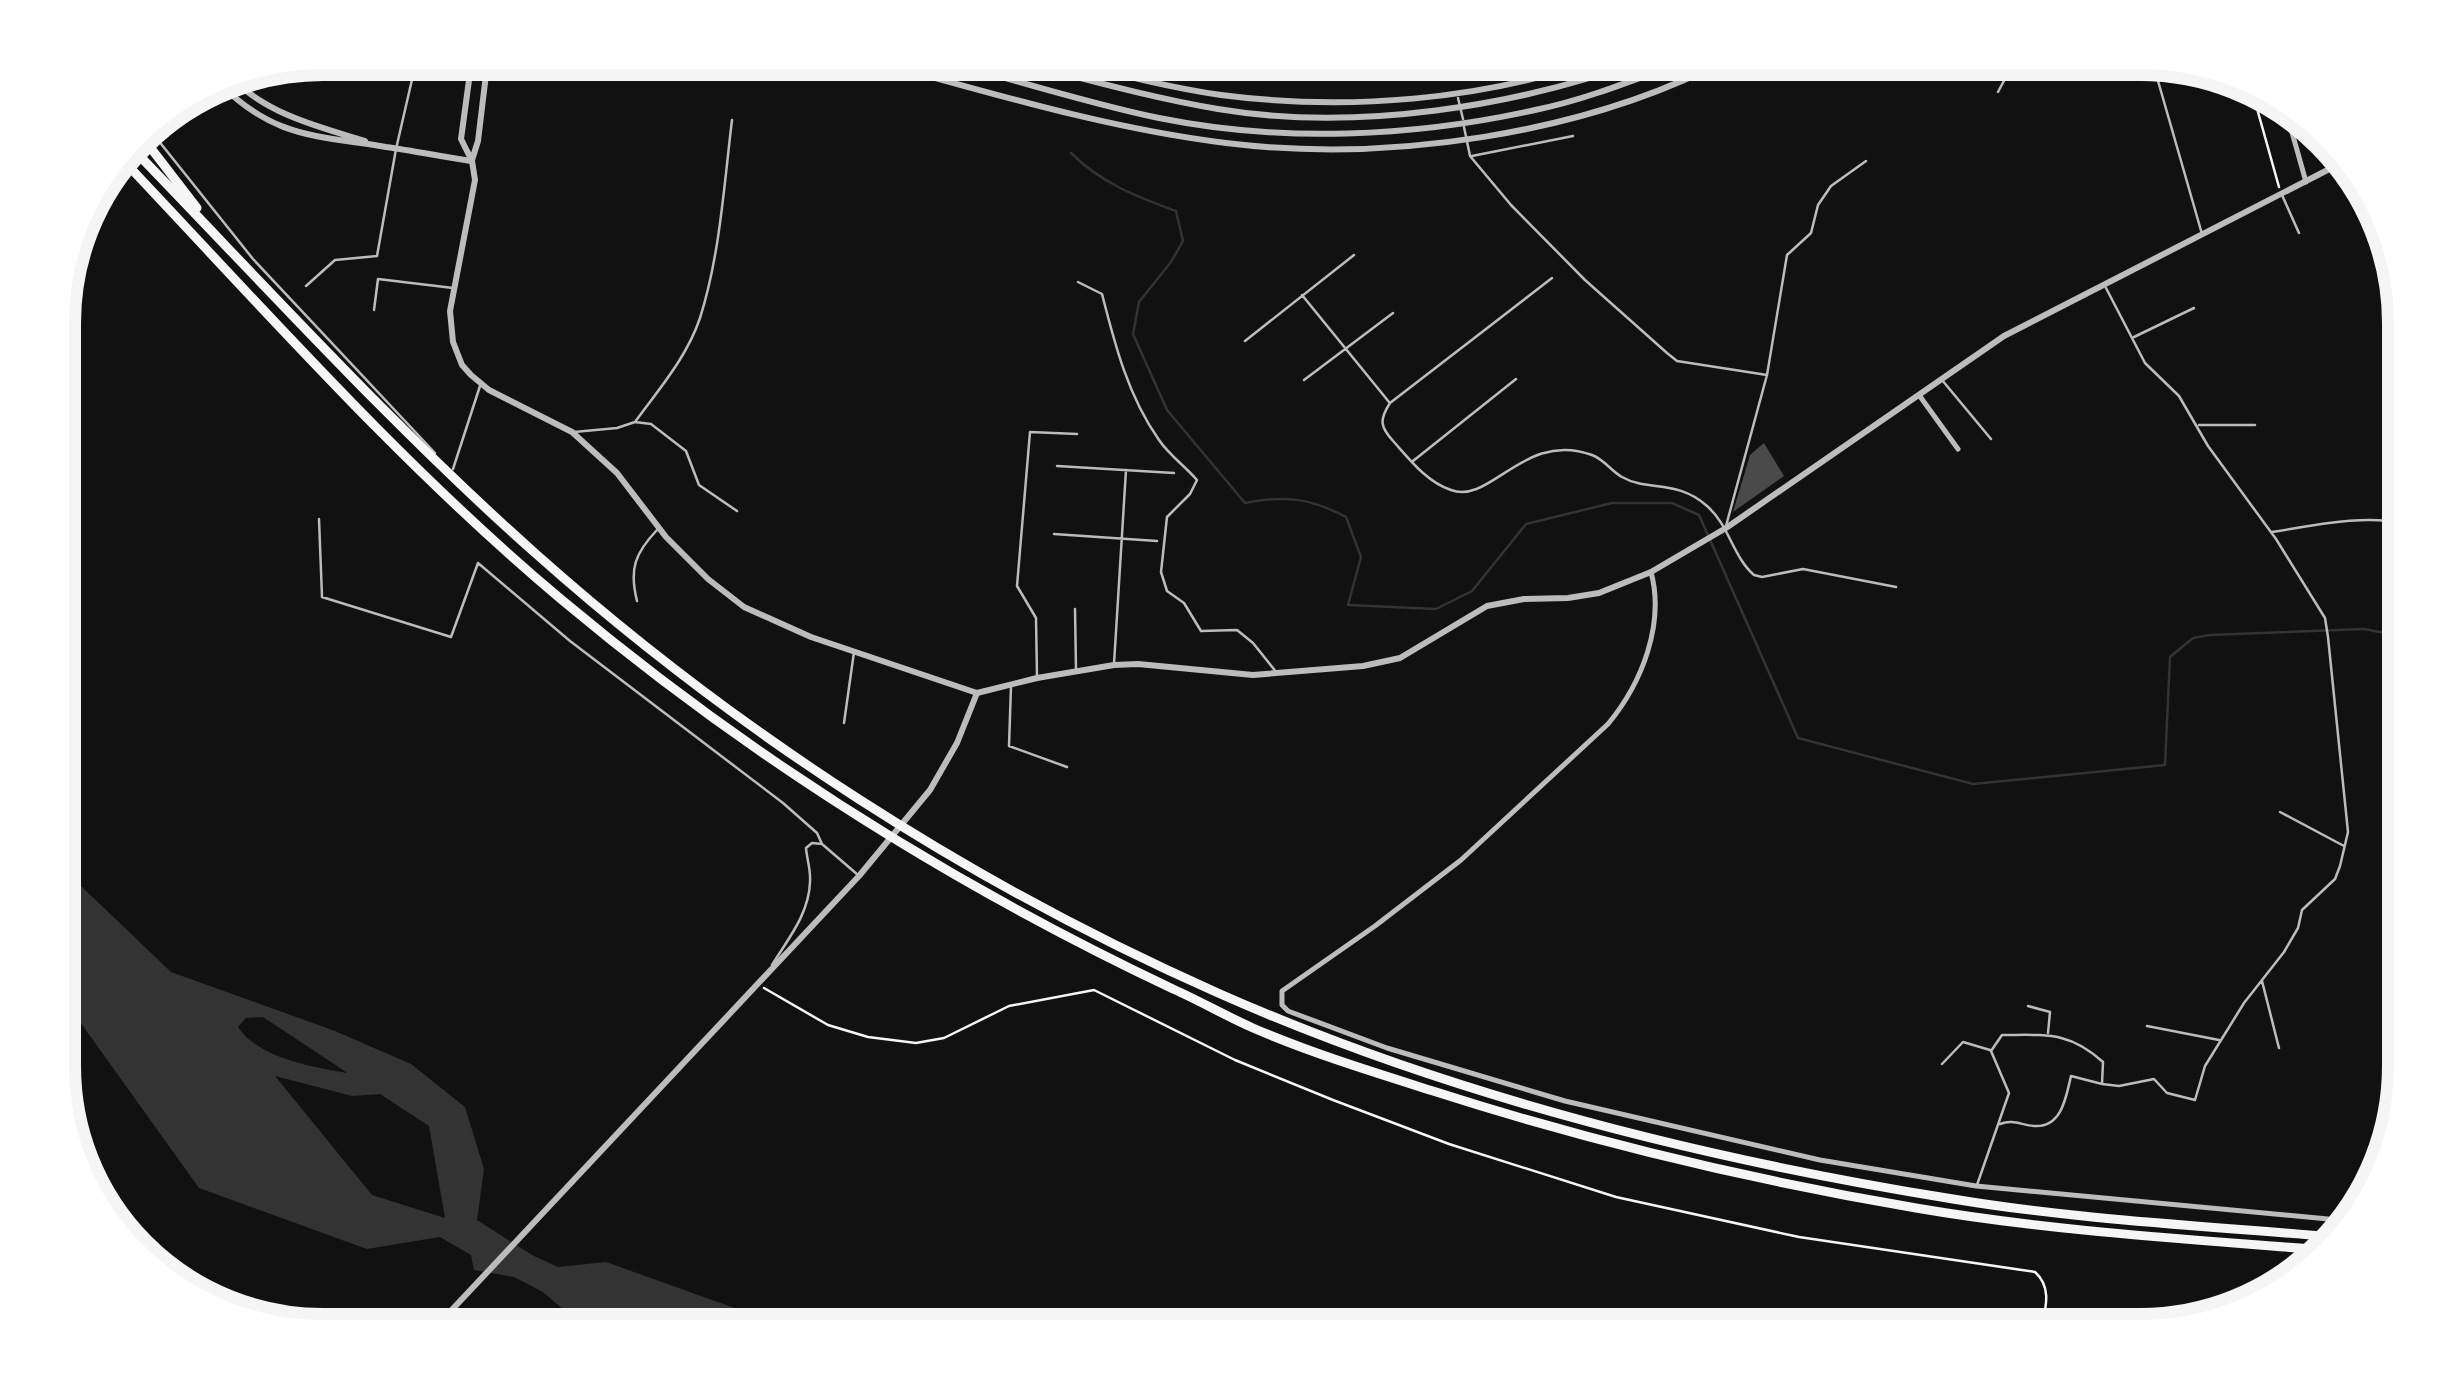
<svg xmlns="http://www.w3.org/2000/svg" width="2463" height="1389" font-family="Signika,sans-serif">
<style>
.water{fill:#333;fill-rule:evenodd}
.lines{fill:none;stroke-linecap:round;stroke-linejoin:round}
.stream{stroke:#333;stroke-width:2.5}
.building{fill:#4a4a4a}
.path{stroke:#f5f5f5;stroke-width:2.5}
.service{stroke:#bcbcbc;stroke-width:2.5}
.minor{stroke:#bcbcbc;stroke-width:5}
.tertiary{stroke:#bcbcbc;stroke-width:6}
.trunk{stroke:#f5f5f5;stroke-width:9}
.rail{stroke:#9a9a9a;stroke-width:2.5}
.rim{fill:none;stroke:#f5f5f5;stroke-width:12}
</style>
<rect width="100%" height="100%" fill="#111"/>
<path class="water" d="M60 866 171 972 335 1031 411 1064 465 1107 484 1169 477 1220 532 1255 558 1267 606 1262 743 1311 797 1318 832 1331H667L571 1316 543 1292 514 1277 474 1270 471 1255 440 1237 367 1249 199 1188 60 994ZM263 1017 346 1072 347 1073C312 1067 258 1058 238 1027L246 1018ZM275 1076 352 1096 380 1094 429 1126 445 1218 372 1195Z"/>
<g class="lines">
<path class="stream" d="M1071 153C1101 183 1137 197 1176 211L1183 241 1171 262 1139 302 1133 334 1167 410 1245 503C1285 495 1310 498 1346 517L1361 557 1348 605 1436 609 1472 591 1526 524 1612 503H1672L1699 515 1798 738 1973 784 2165 765 2170 657 2193 638 2210 635 2364 629 2405 637"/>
</g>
<path class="building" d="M1764 443 1784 476 1733 512 1750 455Z"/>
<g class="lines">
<path class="path" d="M2251 87 2279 187
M764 988 828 1025 868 1037 916 1043 944 1038 1009 1006 1094 990 1235 1060 1333 1100 1449 1144 1616 1197 1799 1237 2035 1272C2053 1288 2045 1310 2041 1331"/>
<path class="service" d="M2152 60 2202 234
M1998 92 2016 58
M1458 98 1463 119
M146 125 253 259 435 453
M1464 127 1470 156 1511 205 1585 280 1667 353 1677 361 1767 375
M1472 156 1573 136
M2282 195 2299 233
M1552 278 1390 403C1379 420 1380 427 1394 442 1410 460 1427 482 1451 490 1491 505 1524 430 1592 455 1605 460 1611 471 1622 477 1648 492 1677 479 1707 506 1729 525 1733 557 1754 575L1762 577 1803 569 1896 587
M1078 282 1102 294C1115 345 1128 396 1159 440 1169 455 1185 466 1197 480L1190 494 1167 517 1161 572 1167 591 1184 603 1201 631 1237 630 1253 643 1277 673
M306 286 335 260 377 256 396 149 417 58
M1302 295 1389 402
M374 310 378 279 453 288
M2134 337 2194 308
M1245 341 1354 255
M1304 380 1393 313
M1942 380 1991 439
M635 422C659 389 687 357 700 318 720 255 724 185 732 120
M2199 425H2255
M574 432 617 428 635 422 651 424 686 451 699 485 737 511
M1413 461 1516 379
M1057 466 1174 473
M453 469 480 386
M319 519 322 597 451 637 478 563 570 641 783 803 817 833 822 844
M1726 526 1767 375 1787 255 1811 233 1818 205 1831 186 1866 161
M2272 532C2318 525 2359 515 2405 523
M1054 534 1157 541
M637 601C629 569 635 553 657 530
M1075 609 1076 669
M1114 664 1126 470
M1037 676 1036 618 1017 586 1030 432 1077 434
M1011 686 1009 746 1067 767
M844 723 854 652
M2280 812 2344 846
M772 965C788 939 809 914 810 882 811 870 807 860 806 848L812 843 822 844 858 875
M2262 981 2279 1048
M2028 1006 2050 1012 2048 1033
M2147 1026 2219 1040
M1942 1064 1963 1042 1990 1050
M2000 1124C2013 1119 2021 1125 2034 1126 2062 1128 2066 1097 2071 1076L2102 1084
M1977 1185 2009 1093 1991 1051 2002 1035C2046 1035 2069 1031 2103 1062L2102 1084 2119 1086 2154 1079 2167 1093 2195 1100 2205 1066 2244 1003 2284 952 2298 928 2302 910 2335 879 2340 866 2348 832 2328 637 2325 618 2276 539 2208 446 2179 396 2145 363 2106 288"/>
<path class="minor" d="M2284 104 2306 182
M1919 395 1958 449
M1651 572C1665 624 1642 683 1608 724L1461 860 1375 926 1282 991V1005L1288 1011 1387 1048 1565 1101 1820 1160 1976 1186 2349 1221"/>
<path class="tertiary" d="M472 58 461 139 472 161 475 180 450 311 453 342 462 365 471 375 489 390 572 432 617 473 666 537 708 579 744 607 811 637 977 693 1037 678 1114 665 1138 664 1253 675 1363 666 1400 658 1487 606 1524 599 1568 598 1599 593 1651 572 1726 528 2004 336 2345 161
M863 58C981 90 1103 128 1226 143 1388 163 1584 135 1730 58
M932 58C1007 77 1082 102 1159 118 1282 143 1413 137 1535 110 1589 99 1641 77 1693 58
M1003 58C1074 76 1146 97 1218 109 1354 132 1520 107 1647 58
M1055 58C1110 72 1165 87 1221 95 1344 111 1484 101 1601 58
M229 76C267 114 315 126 365 141
M217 81C273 138 313 135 386 147 415 151 443 157 471 161
M472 160 478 141 488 58
M432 1331 859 876 930 790 957 743 977 693"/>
<path class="trunk" d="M140 134 197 208
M130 146C263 283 392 426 535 553 737 733 971 884 1218 993 1451 1096 1703 1159 1953 1199 2079 1220 2208 1226 2334 1237
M121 158C264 309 402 466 562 600 748 756 953 885 1173 989 1200 1001 1226 1016 1253 1028 1311 1053 1373 1072 1433 1091 1592 1142 1752 1180 1916 1208 2050 1231 2187 1239 2322 1250"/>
<path class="rail" d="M1157 58C1264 76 1374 77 1481 58"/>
</g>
<path d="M0 0H2463V1389H0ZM323 75H2140A248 248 0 0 1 2388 323V1066A248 248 0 0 1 2140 1314H323A248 248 0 0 1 75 1066V323A248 248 0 0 1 323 75Z" fill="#fff" fill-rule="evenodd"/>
<path class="rim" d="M323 75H2140A248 248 0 0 1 2388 323V1066A248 248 0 0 1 2140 1314H323A248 248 0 0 1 75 1066V323A248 248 0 0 1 323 75Z"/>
</svg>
